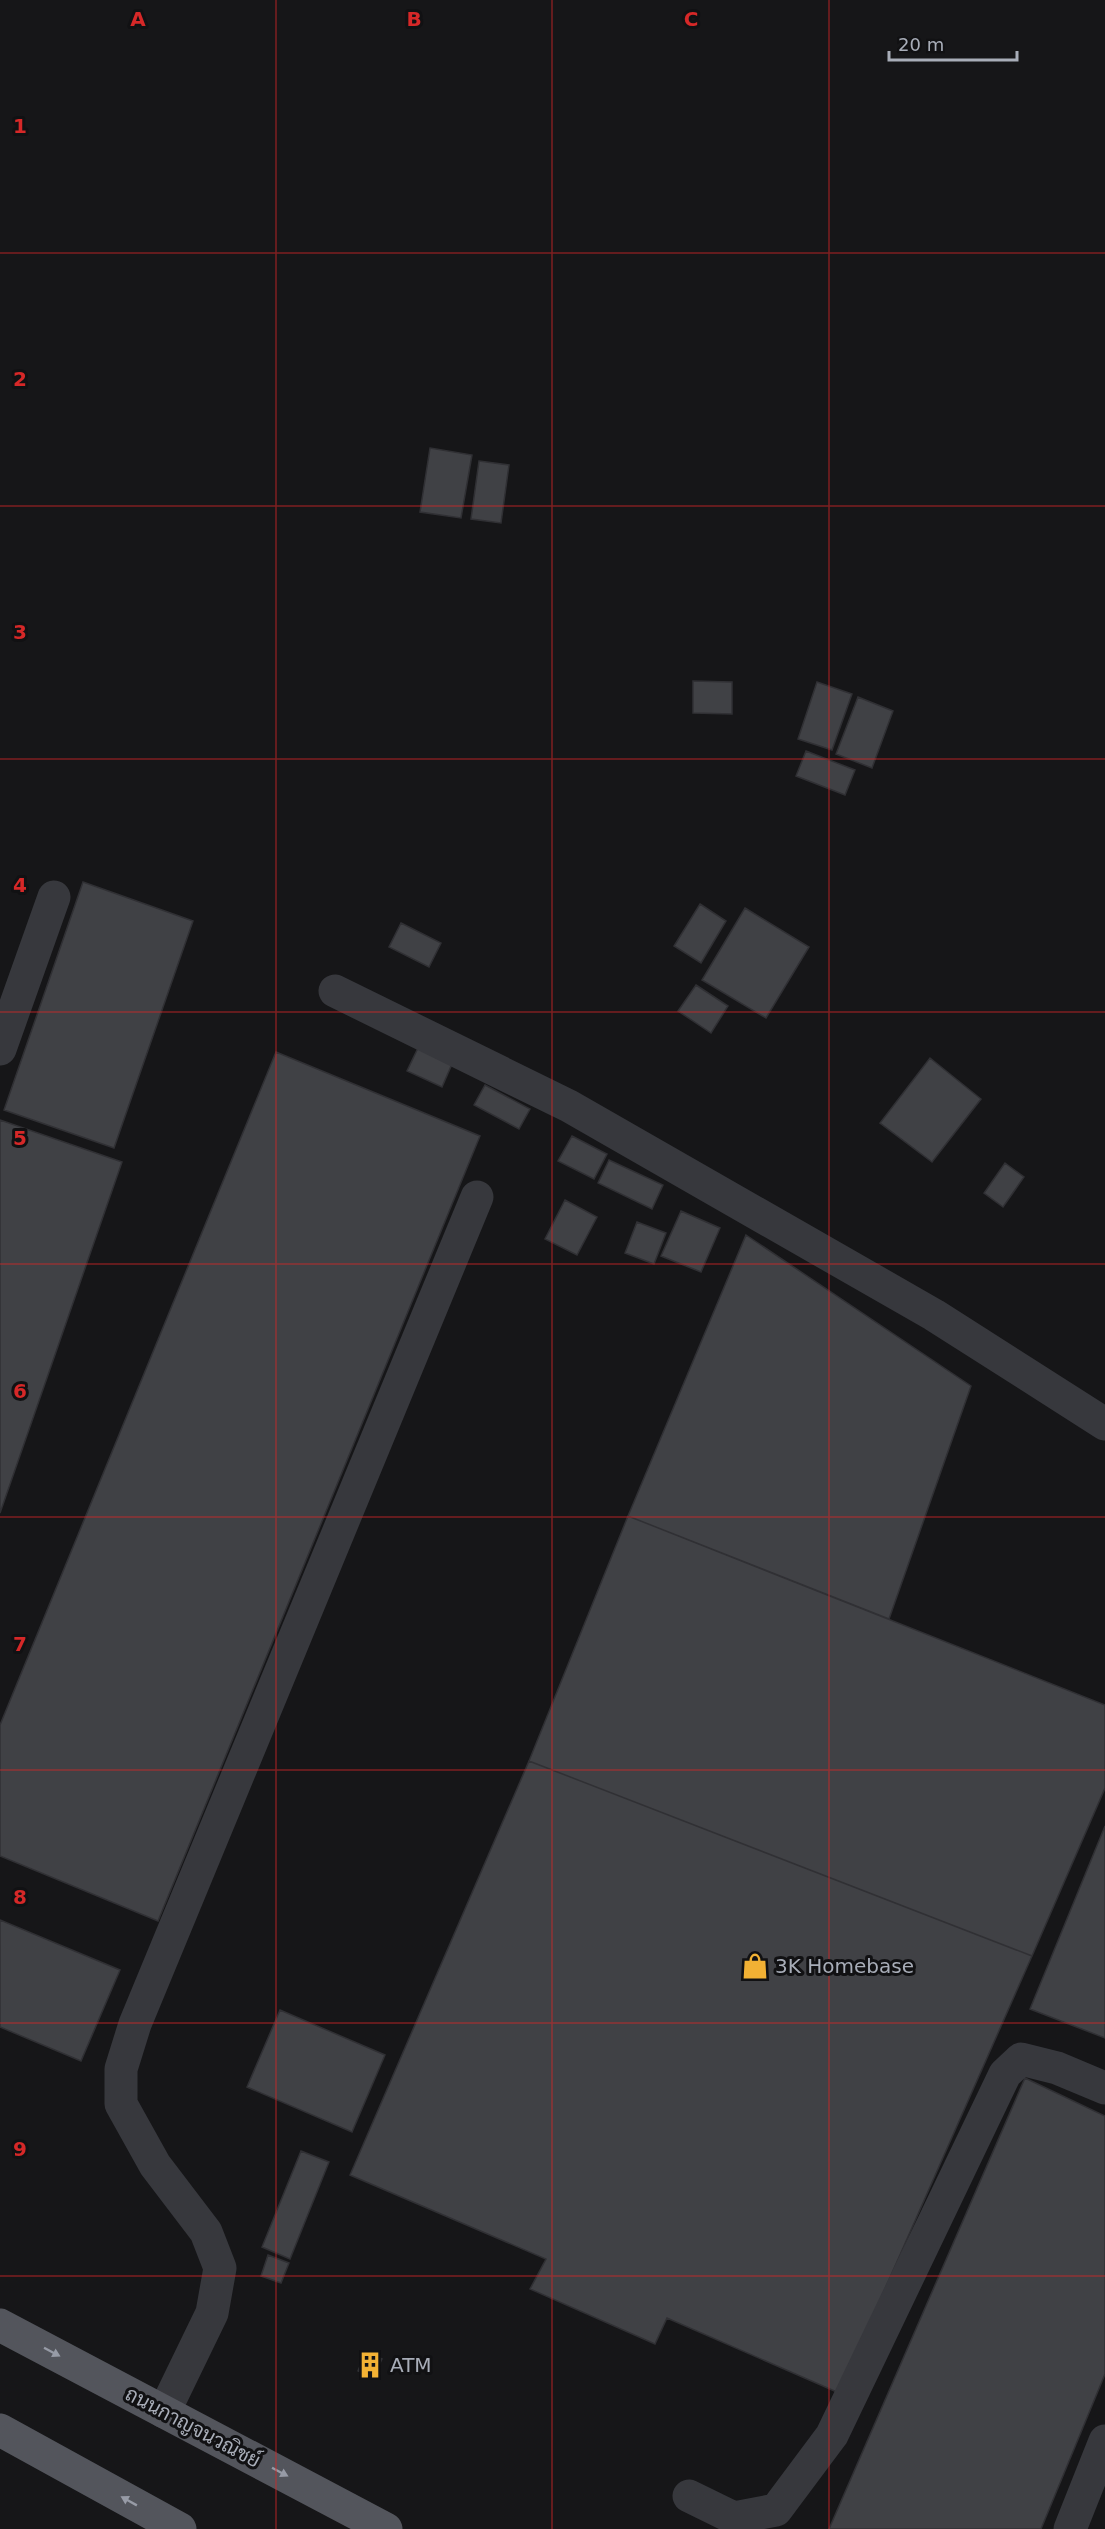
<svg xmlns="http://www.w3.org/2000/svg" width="1105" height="2529" font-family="'DejaVu Sans',Sarabun,sans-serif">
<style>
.building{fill:#404145;stroke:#303034;stroke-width:1.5}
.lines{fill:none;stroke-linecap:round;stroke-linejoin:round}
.minor{stroke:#37383d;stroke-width:33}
.major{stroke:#53555c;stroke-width:33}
.oneway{fill:#979ba6}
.grid{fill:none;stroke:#d62828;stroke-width:1.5;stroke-opacity:0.55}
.labels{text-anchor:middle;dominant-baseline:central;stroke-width:6;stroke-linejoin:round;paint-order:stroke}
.poi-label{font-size:20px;fill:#a8adb8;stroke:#111113;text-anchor:start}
.street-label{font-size:20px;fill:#a8adb8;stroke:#111113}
.grid-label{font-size:20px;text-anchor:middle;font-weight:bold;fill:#d62828;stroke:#111113;stroke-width:6;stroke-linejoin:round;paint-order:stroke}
</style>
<rect width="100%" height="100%" fill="#161618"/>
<path class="building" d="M430 448 472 455 461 518 420 512Z
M479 461 509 465 501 523 471 519Z
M693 681 732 682V714L693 713Z
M817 682 852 694 832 750 798 739Z
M858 697 893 711 872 768 836 754Z
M806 751 855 770 845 795 796 776Z
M83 882 193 921 114 1148 4 1110Z
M700 904 726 921 701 963 674 946Z
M745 908 809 947 766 1018 702 980Z
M401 923 441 943 429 967 389 947Z
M696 985 728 1006 711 1033 678 1011Z
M418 1048 452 1064 442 1087 407 1071Z
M276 1052 480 1136 158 1921 0 1856V1725Z
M930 1058 981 1099 932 1162 880 1123Z
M485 1085 530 1109 519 1129 474 1105Z
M0 1120 122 1162 0 1513Z
M572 1136 607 1154 594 1179 558 1161Z
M609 1160 663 1185 652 1209 598 1183Z
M1005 1163 1024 1177 1003 1207 984 1193Z
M565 1200 597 1217 577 1255 545 1239Z
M681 1211 720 1228 701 1272 661 1256Z
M637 1222 666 1233 654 1264 625 1253Z
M746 1235 971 1386 889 1619 628 1516Z
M628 1516 1105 1705V1788L1032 1956 529 1761Z
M529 1761 1032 1956 839 2393 667 2318 655 2344 530 2289 546 2259 350 2175Z
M1105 1826V2038L1030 2009Z
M0 1920 120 1970 81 2061 0 2027Z
M280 2010 385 2055 352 2132 247 2087Z
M1025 2078 1105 2116V2374L1041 2529H829Z
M301 2151 329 2162 290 2259 262 2247Z
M268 2255 289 2263 281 2283 261 2276Z
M366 2352 382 2359 373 2378 358 2371Z"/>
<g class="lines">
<path class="minor" d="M335 991 569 1106 934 1315 1105 1424
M0 1049 54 897
M164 2412 212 2313 220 2268 206 2232 155 2165 121 2104V2069L135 2024 477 1197
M689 2496 734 2518 776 2510 832 2435 1005 2074 1021 2059 1057 2068 1105 2088
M1070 2529 1105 2441"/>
<path class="major" d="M0 2325 386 2529
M0 2430 180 2529"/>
</g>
<defs><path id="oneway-solid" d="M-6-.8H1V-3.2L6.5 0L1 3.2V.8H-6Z" transform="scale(1.5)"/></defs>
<g class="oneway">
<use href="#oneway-solid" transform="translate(52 2352) rotate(28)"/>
<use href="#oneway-solid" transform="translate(280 2472) rotate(28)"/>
<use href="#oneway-solid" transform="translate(129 2501) rotate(-151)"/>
</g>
<path class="grid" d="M276 0V2529M552 0V2529M829 0V2529M0 253H1105M0 506H1105M0 759H1105M0 1012H1105M0 1264H1105M0 1517H1105M0 1770H1105M0 2023H1105M0 2276H1105"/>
<defs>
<g id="shop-bare" transform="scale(2.07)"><path d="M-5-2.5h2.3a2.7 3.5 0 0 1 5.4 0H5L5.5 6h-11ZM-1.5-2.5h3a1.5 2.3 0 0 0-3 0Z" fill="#f2b134" stroke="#111113" stroke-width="2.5" paint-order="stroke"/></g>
<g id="building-bare" transform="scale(2.07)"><path d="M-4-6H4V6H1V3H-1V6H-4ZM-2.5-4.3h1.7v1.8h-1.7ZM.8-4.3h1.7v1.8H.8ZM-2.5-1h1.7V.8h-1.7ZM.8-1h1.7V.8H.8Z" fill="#f2b134" stroke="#111113" stroke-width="2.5" paint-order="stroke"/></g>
</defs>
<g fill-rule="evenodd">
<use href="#shop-bare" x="755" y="1966"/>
<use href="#building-bare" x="370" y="2365"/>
</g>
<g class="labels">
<g class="poi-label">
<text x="775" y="1966">3K Homebase</text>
<text x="390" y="2365">ATM</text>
</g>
<g class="street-label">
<text transform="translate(193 2427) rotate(28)">ถนนกาญจนวณิชย์</text>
</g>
</g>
<g class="grid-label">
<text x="138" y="26">A</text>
<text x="414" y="26">B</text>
<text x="691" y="26">C</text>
<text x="20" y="133">1</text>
<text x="20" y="386">2</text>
<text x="20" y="639">3</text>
<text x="20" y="892">4</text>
<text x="20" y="1145">5</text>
<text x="20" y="1398">6</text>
<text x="20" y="1651">7</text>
<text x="20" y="1904">8</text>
<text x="20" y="2156">9</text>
</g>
<path d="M889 51v9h128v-9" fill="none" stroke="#a8adb8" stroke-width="3"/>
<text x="898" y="51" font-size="18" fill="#a8adb8" stroke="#111113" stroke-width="4.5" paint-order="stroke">20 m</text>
</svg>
